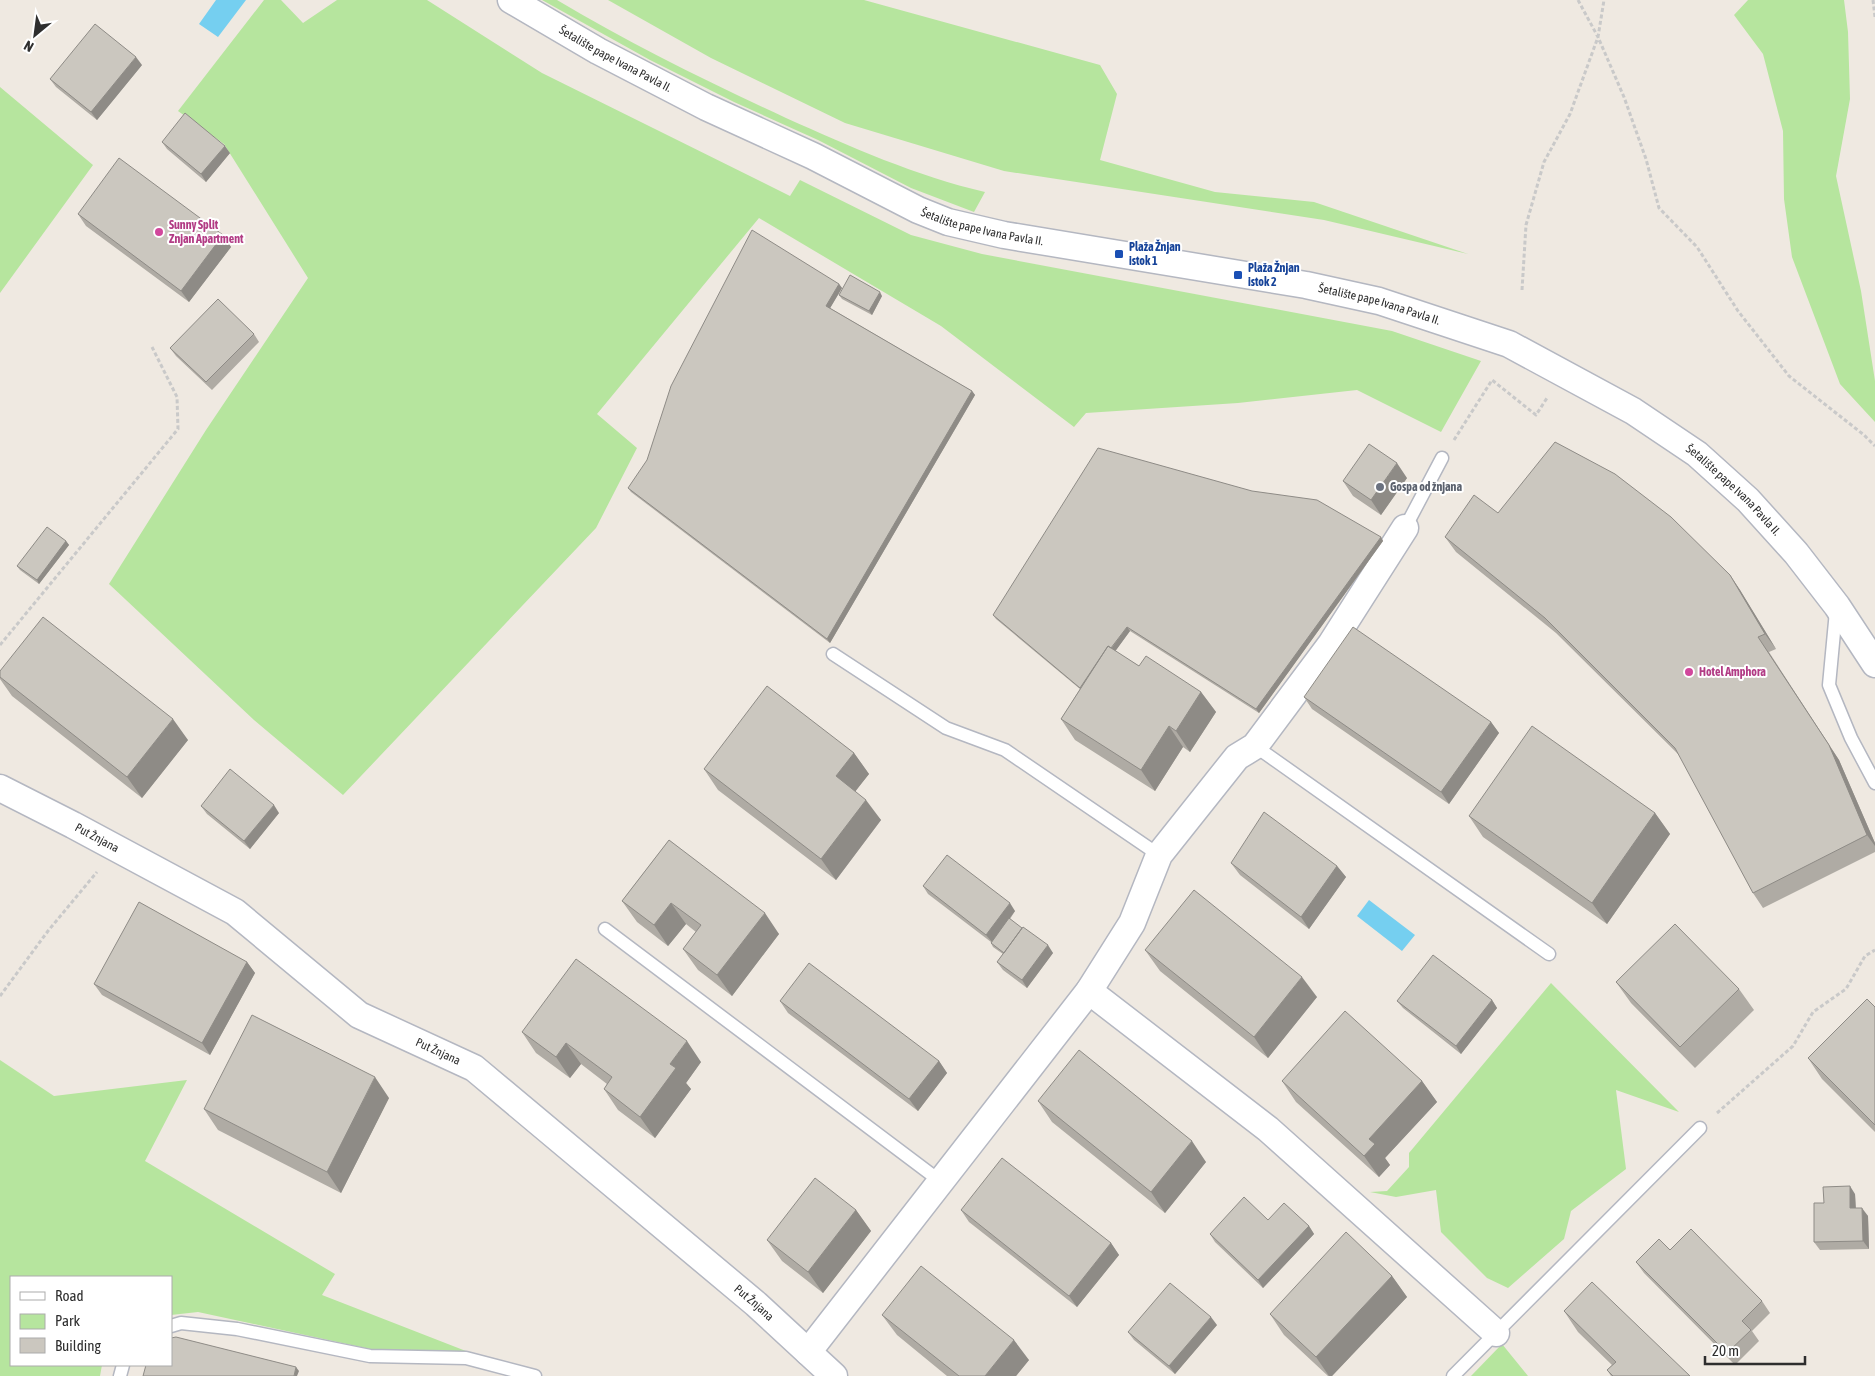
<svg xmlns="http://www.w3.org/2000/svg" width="1875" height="1376" font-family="'Asap Condensed',sans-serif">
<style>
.green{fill:#b6e59e}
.water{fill:#75cff0}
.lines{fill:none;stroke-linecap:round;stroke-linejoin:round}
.lane-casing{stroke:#b4b7c1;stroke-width:15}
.street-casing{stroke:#b4b7c1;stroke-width:29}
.path{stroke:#c9c9c9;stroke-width:3;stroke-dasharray:4 2.5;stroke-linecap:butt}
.lane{stroke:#fff;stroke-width:12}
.street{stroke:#fff;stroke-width:26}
.wall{fill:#afaba4}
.shaded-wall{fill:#8e8b86}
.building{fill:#cbc7bf;stroke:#8e8b86}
.hotel-dot{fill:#d1479c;stroke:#fff;stroke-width:2}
.transit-dot{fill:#1a4fb4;stroke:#fff;stroke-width:2}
.worship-dot{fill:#6b7280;stroke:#fff;stroke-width:2}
.labels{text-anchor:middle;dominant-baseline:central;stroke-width:4;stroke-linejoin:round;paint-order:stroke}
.street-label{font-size:12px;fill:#2e2e2e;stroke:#fff}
.hotel-label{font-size:12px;font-weight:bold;fill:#b23c85;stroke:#fff;text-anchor:start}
.transit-label{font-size:12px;font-weight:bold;fill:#164399;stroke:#fff;text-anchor:start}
.worship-label{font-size:12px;font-weight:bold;fill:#5b616d;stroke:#fff;text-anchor:start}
</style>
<rect width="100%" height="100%" fill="#efe9e1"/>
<path class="green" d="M264 0H281L303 23 337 0H427L542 73 790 196 800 180 911 235 982 254 1392 331 1481 361 1441 432 1357 390 1238 403 1086 413 1074 427 941 326 759 218 597 414 637 448 596 528 343 795 254 720 109 584 206 430 308 278 224 144 178 111Z
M542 0H557C631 44 708 82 786 118 851 147 916 176 985 192L974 212 911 188 818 140 734 102 650 60Z
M608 0H864L1100 65 1117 94 1100 160 1215 192 1314 202 1468 254 1324 220 1004 171 845 123 711 58Z
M1748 0H1844L1848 32 1850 99 1836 176 1861 291 1875 381V422L1840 384 1792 257 1784 199 1783 131 1763 54 1734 15Z
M0 87 93 165 0 293Z
M1551 983 1679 1112 1616 1090 1626 1169 1571 1211 1564 1239 1508 1288 1487 1278 1441 1232 1436 1190 1396 1197 1370 1192 1387 1191 1409 1167V1153Z
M0 1060 54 1096 187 1080 145 1161 335 1274 322 1295 471 1353 370 1349 198 1312 171 1315V1277H11V1365H102L100 1376H0Z
M1502 1344 1528 1376H1471Z"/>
<path class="water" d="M216 0H246L218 37 199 24Z
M1369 900 1415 935 1402 951 1357 916Z"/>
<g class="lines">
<g class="lane-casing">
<path id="lane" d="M1405 528 1442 458
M1836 611 1829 685 1851 738 1875 783
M833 654 946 728 1005 750 1159 855
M1255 746 1549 954
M605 929 940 1181
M171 1326 181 1323 237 1329 370 1356 466 1358 535 1376
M120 1376 123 1365
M1453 1376 1700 1128"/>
</g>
<g class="street-casing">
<g id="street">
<path id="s1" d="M511 0 598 51 706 107 813 156 918 210 948 222 1004 235 1306 285 1379 301 1509 344 1633 411 1697 454 1748 500 1796 553 1837 606 1875 664"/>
<path id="s2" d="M0 788 73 825 235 912 359 1015 474 1068 756 1304 834 1376"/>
<path d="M1089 991 1268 1129 1496 1333"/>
<path d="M808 1352 1089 991 1132 923 1159 855 1237 757 1255 746 1331 644 1405 528"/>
</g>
</g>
<path class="path" d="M1578 0 1598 37 1624 97 1646 159 1659 208 1697 247 1738 311 1789 376 1864 435 1875 446
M1873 0 1875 17
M1522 290 1526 225 1544 162 1570 114 1598 37 1604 0
M1454 440 1492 380 1536 415 1547 398
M0 645 178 429 177 397 152 347
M0 996 48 931 97 872
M1717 1113 1793 1046 1813 1012 1846 989 1865 956 1875 950"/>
<use href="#lane" class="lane"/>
<use href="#street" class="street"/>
</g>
<path class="wall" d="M142 65 97 120 56 87 50 79Z
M162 142 230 153 206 182 167 149Z
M78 214 223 235 231 247 189 302 86 226Z
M839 284 842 288 830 308 972 391 975 395 830 643 631 492 628 488Z
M839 295 882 296 872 315 842 299Z
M254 334 259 342 212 390 176 356 170 348Z
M1407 478 1381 515 1353 496 1343 481Z
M1498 513 1730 575 1740 590 1776 649 1769 652 1839 760 1875 843V852L1763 908 1753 893 1681 757 1556 633 1456 552 1445 537Z
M1381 537 1383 541 1259 713 1130 631 1115 651 1139 666 1201 692 1216 712 1190 752 1183 747 1155 791 1075 740 1061 719 1080 689 996 619 993 615Z
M66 541 69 545 39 584 20 570 17 566Z
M0 671 188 740 142 798 12 696 0 679Z
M1304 697 1491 722 1499 733 1449 804 1312 709Z
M854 753 869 774 855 791 881 820 836 880 718 790 704 769Z
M201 806 279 813 250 849 207 814Z
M1655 813 1670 834 1607 924 1483 837 1469 816Z
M669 840 779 934 732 996 698 970 683 949 696 932 686 924 668 946 637 922 622 901Z
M1231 863 1337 866 1346 877 1309 929 1240 875Z
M923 886 1015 911 1010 919 1053 953 1027 988 1003 970 997 962 1003 954 993 947 991 943V942L928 894Z
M1145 950 1317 997 1268 1058 1160 971Z
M247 962 255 973 210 1055 102 995 94 984Z
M1616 982 1739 989 1754 1010 1695 1068 1631 1003Z
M1492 1000 1497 1008 1461 1054 1403 1008 1397 1001Z
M780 1001 939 1061 947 1073 918 1111 788 1013Z
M1875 1007V1132L1822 1079 1808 1058Z
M522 1032 701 1062 686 1083 691 1089 655 1138 618 1110 604 1089 607 1084 581 1064 570 1078 536 1053Z
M1282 1081H1422L1437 1102 1385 1158 1390 1165 1379 1177 1296 1102Z
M389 1098 341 1193 218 1130 204 1109Z
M1038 1101 1206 1162 1165 1213 1052 1122Z
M1855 1194 1856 1208 1868 1216 1869 1249 1820 1250 1814 1242 1824 1203Z
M856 1210 871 1231 823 1293 782 1261 767 1240Z
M961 1210 1111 1243 1119 1255 1077 1307 969 1222Z
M1268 1220 1309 1226 1314 1234 1263 1288 1215 1242 1210 1234Z
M1670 1250 1762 1301 1770 1313 1752 1331 1759 1341 1735 1365 1644 1273 1636 1262Z
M1392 1276 1407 1297 1332 1376H1328L1284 1335 1270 1314Z
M1564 1311 1690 1376H1611L1607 1370 1612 1365 1578 1332Z
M882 1315 1029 1360 1016 1376H947L897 1335Z
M1217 1325 1175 1374 1134 1340 1128 1332Z"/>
<path class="shaded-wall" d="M136 57 142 65 97 120 91 112Z
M225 146 230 153 206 182 201 174Z
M223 235 231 247 189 302 181 291Z
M839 284 842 288 829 310 826 306Z
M880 292 882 296 872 315 869 311Z
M972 391 975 395 830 643 827 639Z
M1397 463 1407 478 1381 515 1371 500Z
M1381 537 1383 541 1259 713 1256 709Z
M66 541 69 545 39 584 37 580Z
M1730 575 1740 590 1776 649 1765 634Z
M1127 627 1130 631 1085 693 1082 689Z
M1758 637 1839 760 1875 843V846L1867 835Z
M1201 692 1216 712 1190 752 1176 731Z
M173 719 188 740 142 798 127 777Z
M1491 722 1499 733 1449 804 1441 792Z
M1169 726 1183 747 1155 791 1141 770Z
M854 753 869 774 851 797 836 776Z
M866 800 881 820 836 880 821 859Z
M274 805 279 813 250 849 244 841Z
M1655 813 1670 834 1607 924 1592 903Z
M1337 866 1346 877 1309 929 1301 917Z
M671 903 686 924 668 946 654 925Z
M1010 903 1015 911 992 942 986 935Z
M765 913 779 934 732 996 717 975Z
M1048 945 1053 953 1027 988 1022 980Z
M247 962 255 973 210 1055 202 1043Z
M1302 977 1317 997 1268 1058 1254 1037Z
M1492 1000 1497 1008 1461 1054 1456 1046Z
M687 1041 701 1062 686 1083 691 1089 655 1138 640 1117 670 1064Z
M566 1043 581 1064 570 1078 556 1057Z
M939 1061 947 1073 918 1111 909 1099Z
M375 1077 389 1098 341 1193 327 1172Z
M1422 1081 1437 1102 1385 1158 1390 1165 1379 1177 1364 1156 1369 1139Z
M1192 1141 1206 1162 1165 1213 1151 1192Z
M1850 1186 1855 1194 1856 1216 1850 1208Z
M1862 1208 1868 1216 1869 1249 1863 1241Z
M856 1210 871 1231 823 1293 808 1272Z
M1309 1226 1314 1234 1263 1288 1258 1280Z
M1111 1243 1119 1255 1077 1307 1069 1296Z
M1392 1276 1407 1297 1332 1376H1329L1316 1357Z
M1211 1317 1217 1325 1175 1374 1169 1366Z
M1014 1340 1029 1360 1016 1376H985Z
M296 1367 299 1371 297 1376H294Z"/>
<path class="building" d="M95 24 136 57 91 112 50 79Z
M185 113 225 146 201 174 162 142Z
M119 158 223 235 181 291 78 214Z
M752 230 839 284 826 306 972 391 827 639 628 488 647 460 671 386Z
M850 275 880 292 869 311 839 295Z
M218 299 254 334 206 382 170 348Z
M1555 442 1615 474 1671 517 1730 575 1765 634 1758 637 1829 745 1867 835 1753 893 1675 748 1545 618 1445 537 1474 495 1498 513Z
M1369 444 1397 463 1371 500 1343 481Z
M1098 448 1252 491 1317 500 1381 537 1256 709 1127 627 1111 648 1108 646 1080 688 993 615Z
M47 527 66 541 37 580 17 566Z
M43 617 173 719 127 777 0 677V671Z
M1353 627 1491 722 1441 792 1304 697Z
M1108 646 1139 666 1146 656 1201 692 1176 731 1169 726 1141 770 1061 719Z
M767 686 854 753 836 776 866 800 821 859 704 769Z
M1532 726 1655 813 1592 903 1469 816Z
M230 769 274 805 244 841 201 806Z
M1264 812 1337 866 1301 917 1231 863Z
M669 840 765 913 717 975 683 949 701 925 671 903 654 925 622 901Z
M947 855 1010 903 986 935 923 886Z
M1194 890 1302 977 1254 1037 1145 950Z
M139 902 247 962 202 1043 94 984Z
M1009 918 1022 928 1004 953 991 943Z
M1675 924 1739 989 1680 1047 1616 982Z
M1023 927 1048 945 1022 980 997 962Z
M1433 955 1492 1000 1456 1046 1397 1001Z
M576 959 687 1041 670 1064 676 1068 640 1117 604 1089 612 1077 566 1043 556 1057 522 1032Z
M809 963 939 1061 909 1099 780 1001Z
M1867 999 1875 1007V1125L1808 1058Z
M1345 1011 1422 1081 1369 1139 1375 1144 1364 1156 1282 1081Z
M252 1015 375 1077 327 1172 204 1109Z
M1079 1050 1192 1141 1151 1192 1038 1101Z
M1002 1158 1111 1243 1069 1296 961 1210Z
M815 1178 856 1210 808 1272 767 1240Z
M1850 1186V1208H1862L1863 1241 1814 1242V1203H1824L1823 1187Z
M1244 1197 1268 1220 1284 1203 1309 1226 1258 1280 1210 1234Z
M1691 1229 1762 1301 1742 1321 1751 1330 1727 1353 1636 1262 1659 1239 1670 1250Z
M1346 1232 1392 1276 1316 1357 1270 1314Z
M921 1266 1014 1340 985 1376H959L882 1315Z
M1592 1282 1690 1376H1613L1607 1370 1616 1362 1564 1311Z
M1170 1283 1211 1317 1169 1366 1128 1332Z
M176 1337 296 1367 294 1376H143L146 1365H171V1338Z"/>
<g class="hotel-dot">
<circle cx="159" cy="232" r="5"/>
<circle cx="1689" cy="672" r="5"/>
</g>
<g class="transit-dot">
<rect x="1114" y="249" width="10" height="10" rx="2.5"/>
<rect x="1233" y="270" width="10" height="10" rx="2.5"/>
</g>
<circle class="worship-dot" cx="1380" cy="487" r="5"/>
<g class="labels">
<g class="street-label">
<text stroke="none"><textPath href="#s1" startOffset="120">Šetalište pape Ivana Pavla II.</textPath></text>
<text stroke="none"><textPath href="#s1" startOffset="525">Šetalište pape Ivana Pavla II.</textPath></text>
<text stroke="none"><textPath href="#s1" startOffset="930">Šetalište pape Ivana Pavla II.</textPath></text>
<text stroke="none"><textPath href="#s1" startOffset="1335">Šetalište pape Ivana Pavla II.</textPath></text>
<text stroke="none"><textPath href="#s2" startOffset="109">Put Žnjana</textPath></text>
<text stroke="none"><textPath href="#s2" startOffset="514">Put Žnjana</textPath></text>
<text stroke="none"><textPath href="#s2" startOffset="919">Put Žnjana</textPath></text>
</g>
<g class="hotel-label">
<text x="169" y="225">Sunny Split<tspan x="169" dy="14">Znjan Apartment</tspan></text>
<text x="1699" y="672">Hotel Amphora</text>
</g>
<g class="transit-label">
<text x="1129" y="247">Plaža Žnjan<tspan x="1129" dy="14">istok 1</tspan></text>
<text x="1248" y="268">Plaža Žnjan<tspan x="1248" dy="14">istok 2</tspan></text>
</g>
<g class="worship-label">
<text x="1390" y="487">Gospa od žnjana</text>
</g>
</g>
<rect x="10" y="1276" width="162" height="90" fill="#ffffff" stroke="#ababab"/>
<rect x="20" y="1292" width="25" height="8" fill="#ffffff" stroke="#ababab"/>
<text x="55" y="1301" font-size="15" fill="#2e2e2e">Road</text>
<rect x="20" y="1314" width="25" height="15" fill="#b6e59e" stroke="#ababab"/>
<text x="55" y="1326" font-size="15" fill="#2e2e2e">Park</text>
<rect x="20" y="1338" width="25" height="15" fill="#cbc7bf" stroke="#ababab"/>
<text x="55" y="1351" font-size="15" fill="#2e2e2e">Building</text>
<g transform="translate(35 35) rotate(209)" stroke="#ffffff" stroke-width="4" paint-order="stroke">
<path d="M0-4L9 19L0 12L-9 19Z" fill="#2e2e2e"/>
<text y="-8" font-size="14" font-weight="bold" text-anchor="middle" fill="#2e2e2e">N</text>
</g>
<path d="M1705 1356v8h100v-8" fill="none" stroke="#2e2e2e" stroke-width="2.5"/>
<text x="1712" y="1356" font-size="15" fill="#2e2e2e" stroke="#ffffff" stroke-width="4" paint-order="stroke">20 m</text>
</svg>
